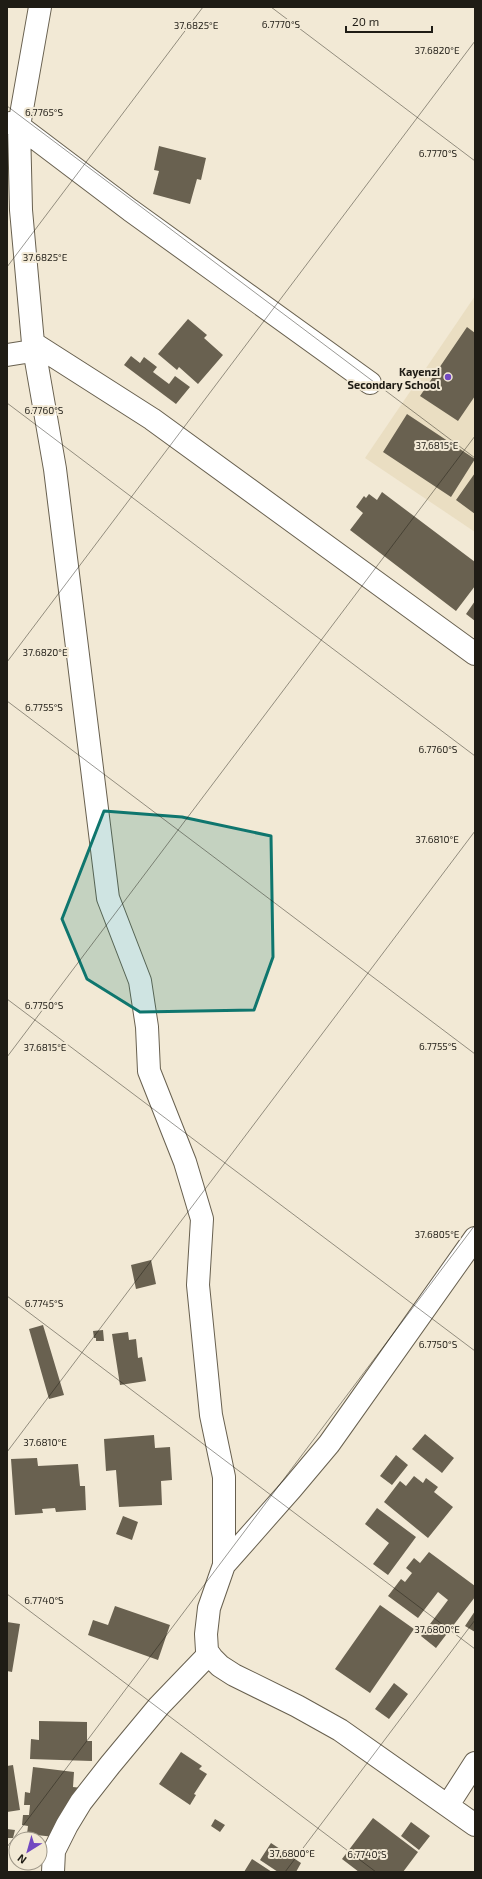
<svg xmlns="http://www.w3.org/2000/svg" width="482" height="1879" font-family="'Exo 2',sans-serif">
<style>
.built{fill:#eadec2}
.building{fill:#696150}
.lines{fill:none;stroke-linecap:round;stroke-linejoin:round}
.minor-casing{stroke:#68604f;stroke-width:24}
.minor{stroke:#fff;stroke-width:22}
.marked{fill:#0f766e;fill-opacity:0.2;stroke:#0f766e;stroke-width:3;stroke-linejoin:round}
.ticks{fill:none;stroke:#1f1c15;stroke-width:1;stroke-opacity:0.45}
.poi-dot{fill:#7249c1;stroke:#f2e9d5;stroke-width:1.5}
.labels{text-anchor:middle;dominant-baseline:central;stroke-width:4;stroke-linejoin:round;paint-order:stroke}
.poi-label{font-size:11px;font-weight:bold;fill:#1f1c15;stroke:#f2e9d5;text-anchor:end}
.ticks-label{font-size:10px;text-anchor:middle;fill:#1f1c15;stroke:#f2e9d5;stroke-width:4;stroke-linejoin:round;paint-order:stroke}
</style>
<rect width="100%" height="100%" fill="#f2e9d5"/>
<path class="built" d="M475 296V532L365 458Z"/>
<path class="building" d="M159 146 206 158 201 180 197 179 190 204 153 194 159 171 154 170Z
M188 319 207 335 204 338 223 355 198 384 179 367 177 370 158 354Z
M467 327 475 333V396L458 421 420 396Z
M131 356 140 363 144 357 157 367 153 372 169 384 175 376 190 387 176 404 124 365Z
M407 414 475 459 451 497 383 452Z
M475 473V514L456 500Z
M382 492 475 562V586L456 611 350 530 363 513 356 507 364 496 366 498 369 494 377 500Z
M475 601V621L466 614Z
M151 1260 156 1284 136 1289 131 1265Z
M43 1325 64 1395 49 1399 29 1329Z
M103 1330 104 1341H96V1338H94L93 1331Z
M128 1332 129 1340 136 1339 138 1358 142 1357 146 1381 120 1385 112 1334Z
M425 1434 454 1458 442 1473 412 1449Z
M154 1435 155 1448 170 1447 172 1480 161 1481 162 1505 119 1507 116 1470 106 1471 104 1439Z
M396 1455 408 1465 392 1485 380 1476Z
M37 1458 38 1466 78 1464 80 1486H85L86 1510 56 1512 55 1508 42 1509 43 1513 15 1515 11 1459Z
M414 1476 423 1483 426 1478 438 1487 434 1492 453 1507 428 1538 384 1502 400 1481 406 1486Z
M377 1508 416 1537 388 1575 373 1564 389 1543 365 1524Z
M123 1516 138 1522 132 1540 116 1534Z
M429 1552 475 1586V1597L436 1648 421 1636 448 1600 438 1592 418 1618 388 1596 401 1579 405 1582 412 1573 406 1568 414 1558 420 1563Z
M380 1605 414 1629 370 1693 335 1669Z
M115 1606 170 1625 158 1660 88 1635 93 1620 108 1625Z
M475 1611V1632L465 1626Z
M7 1622 20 1624 12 1672 7 1671Z
M394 1683 408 1694 389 1719 375 1709Z
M39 1721 87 1722V1741H92V1761L30 1759 31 1739 39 1740Z
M181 1752 202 1766 199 1769 207 1774 194 1794 196 1795 190 1805 159 1784Z
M13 1765 20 1810 7 1812V1766Z
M33 1767 74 1772 73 1787 82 1788 64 1838 27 1834 28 1826 22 1825 23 1815H29L30 1805H24L25 1792 30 1793Z
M373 1818 418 1852 403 1872H359L342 1859Z
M215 1819 225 1825 220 1832 211 1826Z
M411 1822 430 1836 419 1850 401 1836Z
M7 1829 15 1830 13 1838H7Z
M271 1843 301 1863 296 1872H278L260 1860Z
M252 1859 272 1872H244Z"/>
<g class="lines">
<g class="minor-casing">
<path id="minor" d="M40 7 19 126 21 210 33 343 55 469 108 898 140 981 147 1027 149 1071 185 1162 202 1219 198 1285 211 1415 224 1477V1565L209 1608 206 1634 207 1651 212 1658 220 1666 234 1675 297 1706 340 1730 475 1825
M10 123 19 126 130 210 370 383
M33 343 152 419 475 654
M7 355 32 351 33 343
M224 1565 292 1488 329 1444 475 1238
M448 1805 475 1763
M53 1872 54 1851 67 1825 81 1802 110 1765 159 1706 209 1654"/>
</g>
<use href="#minor" class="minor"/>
</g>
<path class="marked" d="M104 811 182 817 271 836 273 957 254 1010 140 1012 87 979 62 919Z"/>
<path class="ticks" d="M271 7 475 161M7 106 475 458M7 267 203 7M7 403 475 756M7 662 475 41M7 701 475 1054M7 999 475 1351M7 1057 475 436M7 1296 475 1649M7 1452 475 831M7 1594 376 1872M7 1847 475 1225M285 1872 475 1620"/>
<circle class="poi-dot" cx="448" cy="377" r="4"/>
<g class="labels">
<g class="poi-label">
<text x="440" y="371">Kayenzi<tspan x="440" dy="13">Secondary School</tspan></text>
</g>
</g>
<g class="ticks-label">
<text x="281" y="28">6.7770°S</text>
<text x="196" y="29">37.6825°E</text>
<text x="437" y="54">37.6820°E</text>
<text x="44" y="116">6.7765°S</text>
<text x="438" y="157">6.7770°S</text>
<text x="45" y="261">37.6825°E</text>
<text x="44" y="414">6.7760°S</text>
<text x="437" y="449">37.6815°E</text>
<text x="45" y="656">37.6820°E</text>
<text x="44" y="711">6.7755°S</text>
<text x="438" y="753">6.7760°S</text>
<text x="437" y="843">37.6810°E</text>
<text x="44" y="1009">6.7750°S</text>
<text x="438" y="1050">6.7755°S</text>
<text x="45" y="1051">37.6815°E</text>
<text x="437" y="1238">37.6805°E</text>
<text x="44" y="1307">6.7745°S</text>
<text x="438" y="1348">6.7750°S</text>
<text x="45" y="1446">37.6810°E</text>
<text x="44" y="1604">6.7740°S</text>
<text x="437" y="1633">37.6800°E</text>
<text x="292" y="1857">37.6800°E</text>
<text x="367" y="1858">6.7740°S</text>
</g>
<rect width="482" height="1879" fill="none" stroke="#1f1c15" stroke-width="16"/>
<g transform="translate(28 1851) rotate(217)"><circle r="19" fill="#f2e9d5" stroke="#9e9788"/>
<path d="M0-3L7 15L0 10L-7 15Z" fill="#7249c1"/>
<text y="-6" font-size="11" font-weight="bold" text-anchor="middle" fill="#1f1c15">N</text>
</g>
<path d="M346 26v6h86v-6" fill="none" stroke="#1f1c15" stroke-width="2"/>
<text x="352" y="26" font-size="12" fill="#1f1c15" stroke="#f2e9d5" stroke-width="3" paint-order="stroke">20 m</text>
</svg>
